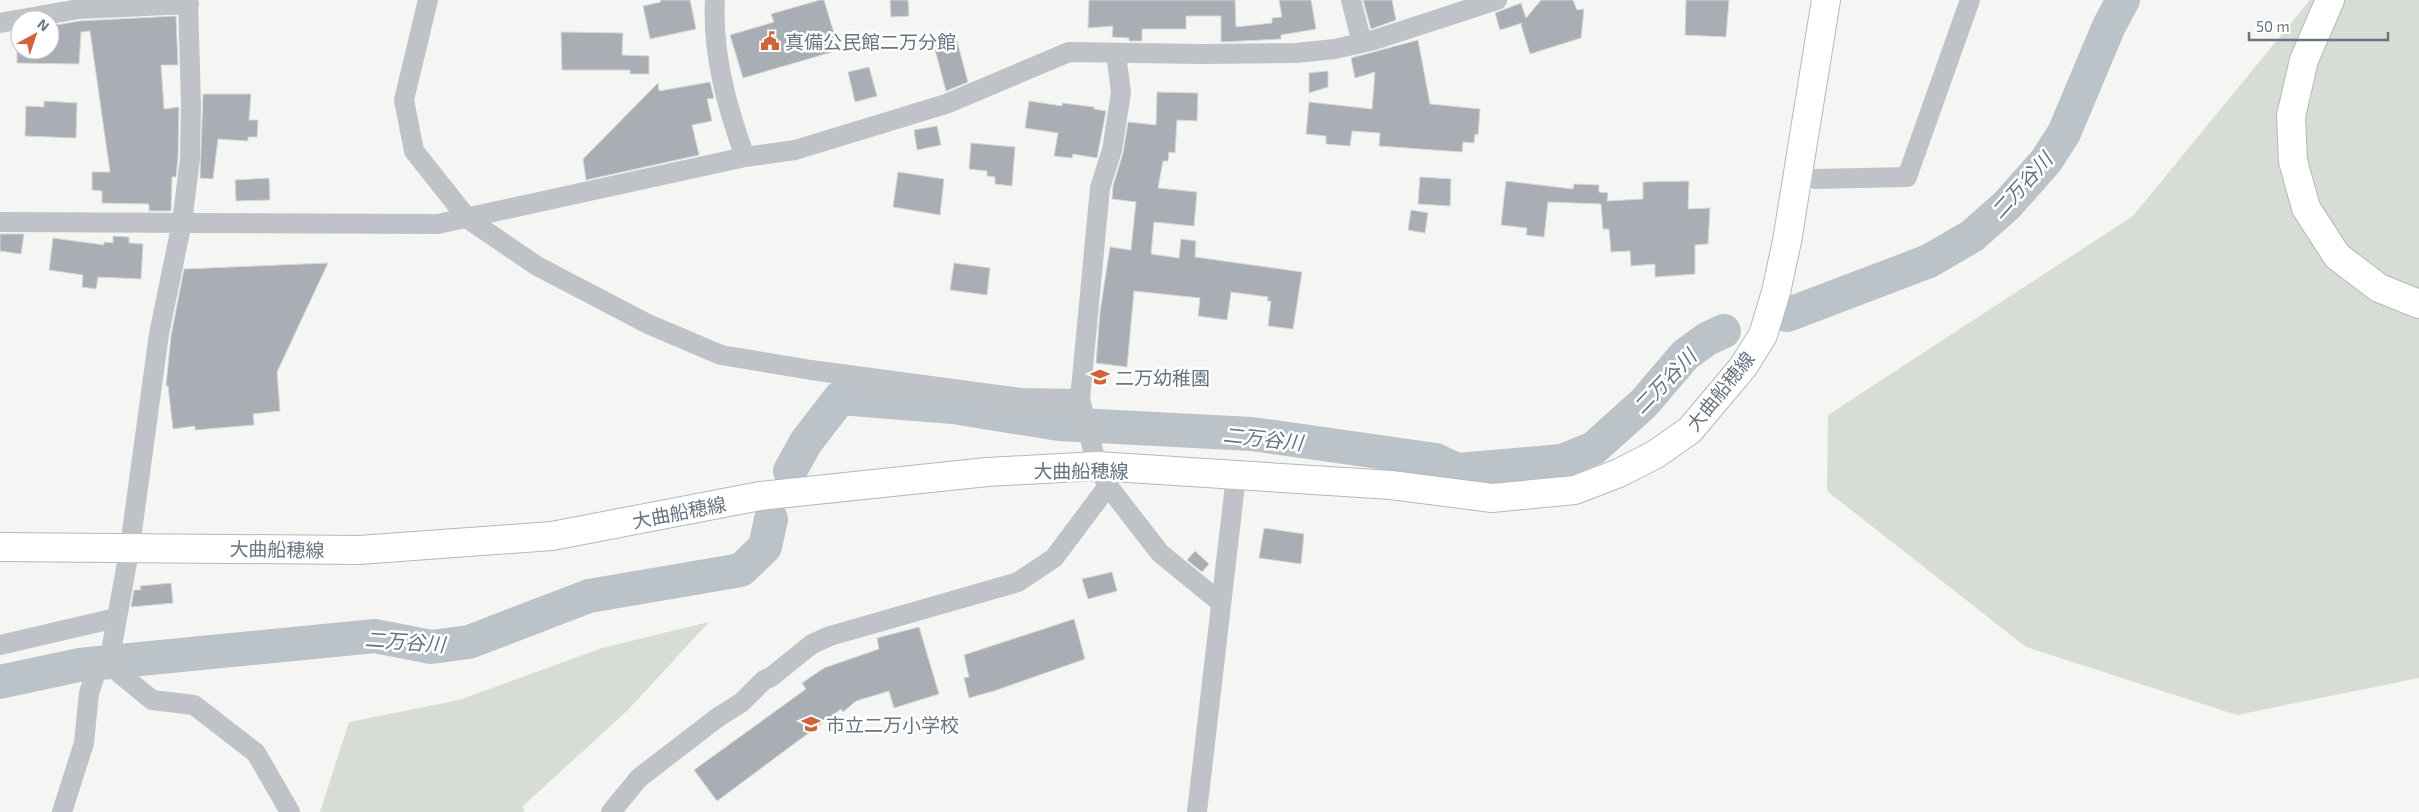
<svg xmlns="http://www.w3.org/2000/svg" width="2419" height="812" font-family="'Exo 2','Noto Sans JP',sans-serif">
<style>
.green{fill:#d7dcd4}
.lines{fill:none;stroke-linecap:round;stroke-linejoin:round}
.river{stroke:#bbc3c8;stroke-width:34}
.building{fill:#a8aeb4;stroke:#d7d7d5}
.secondary-casing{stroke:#b4b8bc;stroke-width:30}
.street{stroke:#bfc2c6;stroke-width:20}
.secondary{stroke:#fff;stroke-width:28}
.labels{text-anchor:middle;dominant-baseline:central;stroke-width:5;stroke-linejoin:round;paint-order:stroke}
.poi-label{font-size:19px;fill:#687480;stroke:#fff;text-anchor:start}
.street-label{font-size:19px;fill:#687480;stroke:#fff}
.water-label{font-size:20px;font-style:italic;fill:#64757d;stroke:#fff}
</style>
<rect width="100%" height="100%" fill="#f5f6f3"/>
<path class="green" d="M2310 0H2419V678L2237 715 2026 647 1827 491 1828 415 2133 216Z
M709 622 628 710 523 806 524 812H320L349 722 459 700 602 648Z"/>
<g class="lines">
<path class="river" d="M1787 315 1929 261 1972 236 2007 205 2046 161 2064 133 2109 26 2123 0
M790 471 806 442 840 398 953 407 1059 424 1252 434 1436 460 1457 470 1562 461 1594 448 1644 403 1685 355 1707 339 1724 331
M0 682 79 665 375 636 431 647 469 642 589 596 741 570 765 547 771 519"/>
</g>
<path class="building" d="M660 0H690L696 29 650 39 643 6 661 2Z
M820 0H824L839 50 743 78 730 35 774 22 771 14Z
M890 0H908L909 16 891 17Z
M1089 0H1235L1236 27 1272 23V18L1282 17 1279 0H1311L1316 29 1281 35V39L1221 42V16H1186V29H1142V41H1129V38L1112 37 1113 26 1088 28Z
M1363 0H1392L1396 20 1371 29Z
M1541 0H1573L1577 10 1584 9 1581 38 1530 54 1521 25 1522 23 1500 30 1495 13 1521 3 1526 18Z
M1686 0H1729L1726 37 1685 35Z
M176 16 178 65H161L164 109 179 107 178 158 176 177H172L171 211H149V204L102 203V191L92 190V172H110L90 31 81 32 79 64 17 63V50H50V26L80 21Z
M561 32 623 33 622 55 649 56V74H630V70H562Z
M1418 40 1430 104 1480 109 1478 135 1475 134 1474 143 1463 142 1462 152 1379 146 1380 133 1352 131 1350 146 1326 144V136L1306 134 1309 102 1372 109 1375 72 1355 78 1351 58Z
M957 41 968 82 946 91 934 46Z
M869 67 877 96 855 102 848 72Z
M1328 71V87L1309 93V73Z
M710 82 714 98 707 99 712 121 692 125 699 155 586 180 583 159 658 83 659 91Z
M1157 92 1198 93 1197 121 1177 120 1175 153 1169 152 1168 161H1163L1158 188 1197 192 1194 226 1154 222 1151 254 1179 258 1181 239 1196 241 1195 257 1302 272 1293 329 1268 326 1271 301H1267L1268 297 1231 292 1227 320 1198 316 1200 298 1134 291 1127 367 1096 363 1100 312 1110 247 1131 250 1136 202 1112 199 1113 186 1123 153 1128 122 1156 125Z
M203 94H251L249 120H258L257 137H248V141L218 139 213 179 200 178Z
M44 101 77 103 76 138 25 136 26 106 44 107Z
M1029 101 1062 106V103L1094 107V109L1106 111 1097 158 1073 154 1072 158 1054 156 1058 133 1025 128Z
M937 126 941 145 917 150 914 130Z
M971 143 1015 147 1012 186 995 184V177L987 176V171L969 169Z
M898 172 944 179 940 215 893 207Z
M1420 177 1451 179 1450 206 1418 204Z
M269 178 270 200 236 201 235 180Z
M1506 181 1573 189 1574 184 1599 185V192L1608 193 1607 201 1643 199V182L1689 181 1688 209 1710 208 1708 244 1695 245V274L1655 277V264L1631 266 1630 251 1611 252 1609 229H1603L1601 204 1548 202 1544 237 1526 235 1527 228 1501 225Z
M1411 210 1428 213 1425 233 1408 230Z
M0 234H24L21 254 0 251Z
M113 236 129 237V243L143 244 141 279 98 277 96 289 82 287 83 275 49 270 53 238 104 245V242L113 243Z
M328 263 277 372 280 411 253 414 254 425 195 430V426L173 429 168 386H166L171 336 184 269Z
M954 263 990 268 987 295 950 290Z
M1264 528 1304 534 1301 564 1259 558Z
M1195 551 1209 564 1202 572 1187 560Z
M1112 572 1117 591 1088 599 1082 579Z
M171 583 173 603 131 607 134 590H141L140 586Z
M1074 619 1085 659 997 690 969 698 964 678 969 677 964 655Z
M919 627 939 694 894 708 889 691 856 701 843 712 841 709 717 801 694 770 806 689 802 683 824 668 879 649 877 638Z"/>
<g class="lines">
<g class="secondary-casing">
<path id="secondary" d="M2330 0 2304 60 2291 116 2293 161 2306 208 2337 256 2379 288 2419 304
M0 547 359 550 552 536 760 496 987 472 1097 466 1391 485 1492 498 1575 490 1619 473 1656 454 1690 430 1743 367 1763 335 1776 292 1787 241 1826 0"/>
</g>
<path class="street" d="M188 0 191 104 190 159 182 222 159 334 130 546 110 657 113 668 152 700 194 705 256 753 290 812
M428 0 404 100 414 151 468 219 537 266 648 324 721 355 811 370 1021 398 1080 399
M715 0C712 54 727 107 745 157
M1351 0 1362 43
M0 23 79 9 189 4
M1116 53 1121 93 1112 150 1100 188 1080 399 1097 466 1108 486 1160 553 1220 602
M1815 179 1907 177 1970 0
M0 222 438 224 745 157 795 150 946 104 1069 52 1201 54 1295 53 1335 49 1374 40 1497 0
M0 645 116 618
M62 812 84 743 89 693 97 669 113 668
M611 812 639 778 717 718 742 702 764 680 771 677 812 644 830 636 1018 582 1054 558 1108 486
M1197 812 1236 476"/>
<use href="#secondary" class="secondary"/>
</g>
<defs>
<g id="civic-bare" transform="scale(1.5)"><path d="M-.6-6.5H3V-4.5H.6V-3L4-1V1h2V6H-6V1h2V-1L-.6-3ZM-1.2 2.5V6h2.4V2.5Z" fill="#ce643a" stroke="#fff" stroke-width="2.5" paint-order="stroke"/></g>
<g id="school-bare" transform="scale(1.5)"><path d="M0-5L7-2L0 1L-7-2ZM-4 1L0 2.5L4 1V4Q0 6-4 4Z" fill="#ce643a" stroke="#fff" stroke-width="2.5" paint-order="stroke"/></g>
</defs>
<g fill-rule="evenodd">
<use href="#civic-bare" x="770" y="41"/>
<use href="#school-bare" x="1100" y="377"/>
<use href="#school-bare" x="811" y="724"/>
</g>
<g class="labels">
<g class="poi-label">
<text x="785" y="41">真備公民館二万分館</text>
<text x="1115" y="377">二万幼稚園</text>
<text x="826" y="724">市立二万小学校</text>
</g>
<g class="street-label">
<text transform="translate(1720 391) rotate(-51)">大曲船穂線</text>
<text x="1081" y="470">大曲船穂線</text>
<text transform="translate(679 512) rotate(-11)">大曲船穂線</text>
<text transform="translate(277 549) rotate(1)">大曲船穂線</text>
</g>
<g class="water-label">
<text transform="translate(2021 185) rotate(-48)">二万谷川</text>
<text transform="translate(1664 381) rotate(-46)">二万谷川</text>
<text transform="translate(1263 438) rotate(6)">二万谷川</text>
<text transform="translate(405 641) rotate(4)">二万谷川</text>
</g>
</g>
<g transform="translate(35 35) rotate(40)"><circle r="24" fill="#ffffff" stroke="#c3c7cc"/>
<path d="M0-4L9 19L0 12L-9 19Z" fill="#ce643a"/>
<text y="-8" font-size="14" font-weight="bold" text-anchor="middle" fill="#687480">N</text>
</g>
<path d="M2249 32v8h139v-8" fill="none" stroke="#687480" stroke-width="2.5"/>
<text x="2256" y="32" font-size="15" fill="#687480" stroke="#ffffff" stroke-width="4" paint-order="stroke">50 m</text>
</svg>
